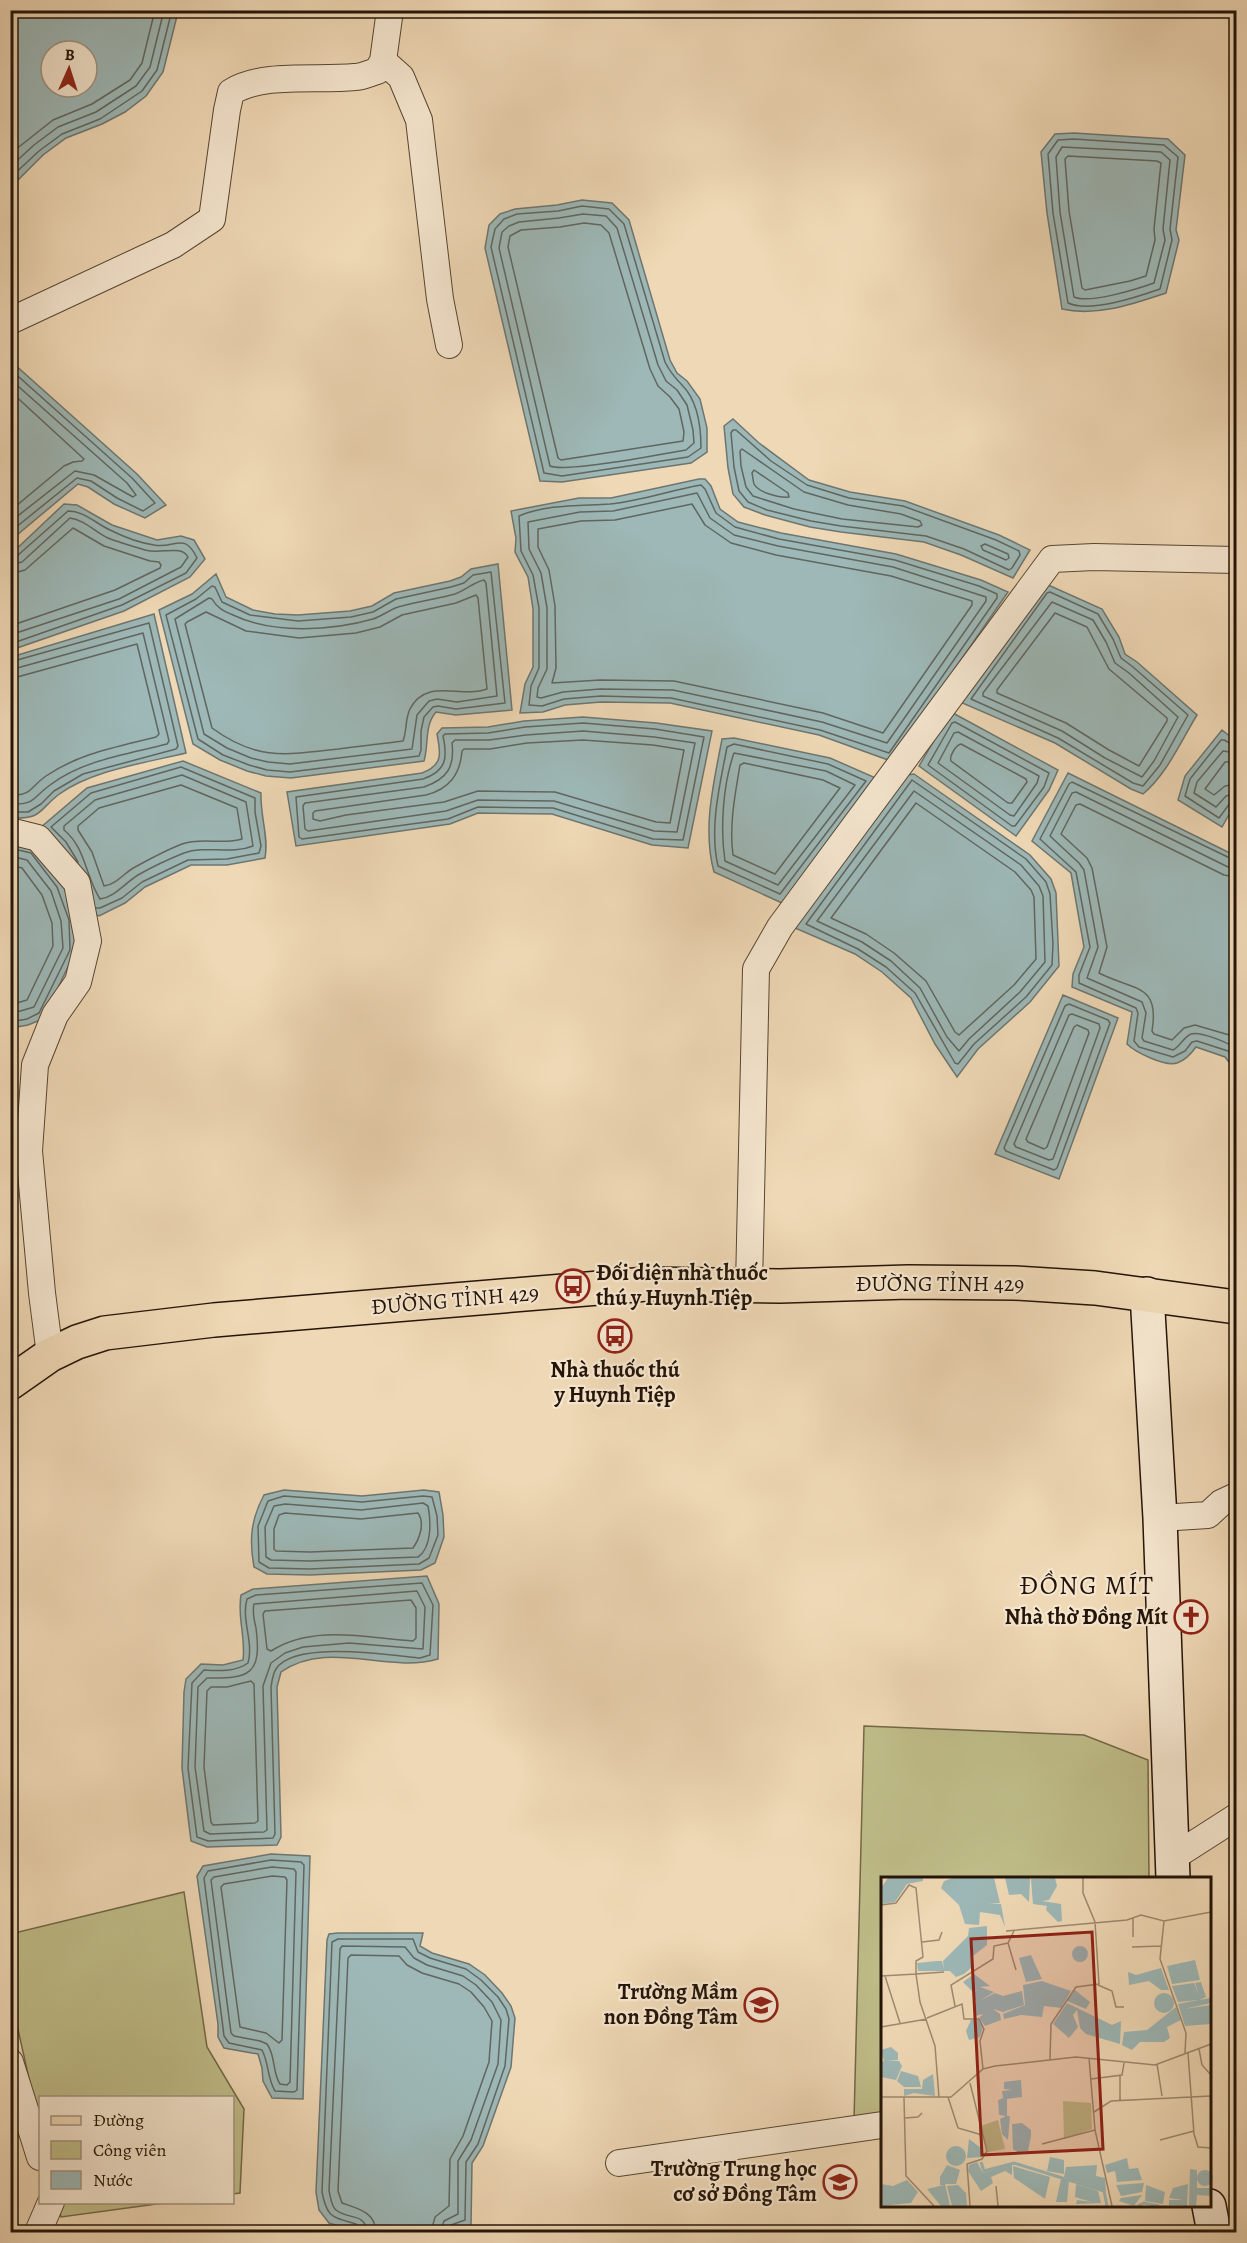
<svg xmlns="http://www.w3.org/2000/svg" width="1247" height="2243" font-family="Alegreya,serif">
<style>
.green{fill:#bfbd89;stroke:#726848;stroke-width:1.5}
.water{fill:#9db8b7;stroke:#6d7671;stroke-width:1.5;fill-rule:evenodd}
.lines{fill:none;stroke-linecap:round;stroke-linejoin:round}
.shore{stroke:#606660;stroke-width:1.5}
.street-casing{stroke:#574533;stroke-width:28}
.secondary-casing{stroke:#241408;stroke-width:36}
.primary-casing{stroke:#241408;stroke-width:36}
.street{stroke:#f5e6cf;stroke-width:26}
.secondary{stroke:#f5e6cf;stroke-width:33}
.primary{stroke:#efd8b5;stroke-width:33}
.labels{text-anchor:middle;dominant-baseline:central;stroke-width:4.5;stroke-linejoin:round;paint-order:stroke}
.poi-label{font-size:22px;font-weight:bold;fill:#241408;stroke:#f5e6cf;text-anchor:end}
.street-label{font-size:22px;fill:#241408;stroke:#f5e6cf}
.quarter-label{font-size:26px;letter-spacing:1.5px;fill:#241408;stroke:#f5e6cf}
.inset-river{fill:none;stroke:#9db8b7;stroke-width:3}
.inset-road{fill:none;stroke:#9e8a70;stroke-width:1.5}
.view{fill:#8f2418;fill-opacity:0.15;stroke:#8f2418;stroke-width:3}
.inset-edge{fill:none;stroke:#241408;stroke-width:3}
</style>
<rect width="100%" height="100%" fill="#efd8b5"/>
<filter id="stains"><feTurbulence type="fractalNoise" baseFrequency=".00333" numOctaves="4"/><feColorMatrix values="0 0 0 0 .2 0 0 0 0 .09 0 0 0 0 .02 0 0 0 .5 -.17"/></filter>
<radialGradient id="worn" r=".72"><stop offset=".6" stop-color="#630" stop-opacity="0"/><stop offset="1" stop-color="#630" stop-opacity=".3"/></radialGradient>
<path class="green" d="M864 1726 1084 1735 1148 1760 1149 1878H882V2114L854 2120Z
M184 1892 207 2047 244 2109 240 2193 233 2194 232 2098H40V2128L11 1998 10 1934Z
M58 2202 164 2203 61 2217Z"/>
<path class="water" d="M11 10 178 12 163 72 146 96 125 112 102 124 66 138 43 155 11 187ZM51 51H87V87H51Z
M1074 133 1168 139 1185 155 1176 230 1179 240 1166 293C1133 304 1097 317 1062 309L1047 213 1041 152 1055 134Z
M582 200 612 203 629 220 670 360 677 373 687 381 700 399 707 428V452L691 463 562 482 540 481 485 248 489 225 500 214 515 209 557 205Z
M13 363 137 474 166 505 145 518 114 504 88 487 78 484 11 540 10 364Z
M733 419 759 443 809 480 850 492 905 501 999 535 1030 550 1013 578 961 555 924 542 841 532 810 527 765 515 744 507 733 494 728 468 724 426Z
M699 479H705L711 486 720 509 738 522 781 533 896 554 981 580 1008 592 891 761 819 735 670 703 601 702 565 705 543 712 520 713 525 684 533 667V609L528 577 515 552 516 538 511 511 579 498H611Z
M64 504 77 505 112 525 157 540 181 536 194 540 205 559 190 577 124 611 14 649 10 644 11 554Z
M498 564 512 710 456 715 436 712C424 726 429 744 424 761L291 778 266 776 247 771 220 760 193 744 159 610 192 594 216 574 226 597 253 610 275 614 298 615 350 611 372 606 394 593 450 581 461 577 471 569Z
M1046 584 1102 609 1119 637 1125 654 1137 662 1197 715C1181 741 1167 774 1143 794L1131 789 1055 743 960 702Z
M154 614 186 753C145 763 92 770 58 795 37 812 42 819 11 818L10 721 13 685 11 657Z
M951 712 1058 770 1049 790 1016 836 919 766Z
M583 717 656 723 712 731 688 848 652 845 552 814 478 813 450 824 296 846 287 792 422 773C443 765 441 754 437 734L442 728 488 727 524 721Z
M1222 730 1236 741V802L1222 827 1178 800 1185 776Z
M734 738 830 758 878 779 782 903 714 872C702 828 714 782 722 739Z
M183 761 261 793C260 816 269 837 265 858L227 865H191L145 887 125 903 99 916 92 913 71 861 62 846 40 828 87 788Z
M1068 773 1236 856V1071L1225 1057 1196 1047C1191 1054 1186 1060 1177 1063 1165 1067 1135 1052 1127 1044L1132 1012 1072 987 1073 974 1084 947 1071 873 1032 841Z
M914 774 1030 855 1051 879 1056 893 1059 966 1030 1002 978 1049 957 1077 935 1044 911 998 882 972 855 954 795 928 907 775Z
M11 842 34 847 63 885 75 918 76 950 43 1019 28 1025 11 1028Z
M1063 995 1118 1018 1059 1179 995 1154Z
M284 1490 362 1496 424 1490 439 1492 443 1515 444 1537 435 1563 421 1570 310 1575 267 1574 254 1567C249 1540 251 1519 264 1495Z
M427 1576 439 1604 438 1659C387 1674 329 1639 281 1672L277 1687 281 1837 277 1845 207 1847 191 1841 182 1768 184 1692 186 1679 201 1664 223 1665 243 1660C246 1638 237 1617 241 1595L253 1589Z
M271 1854 310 1856 303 2099 272 2098 263 2081 262 2068 258 2054 224 2048 218 2037V2024L197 1876 203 1866Z
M338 1933H423L420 1946 432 1953 469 1964 485 1975 502 1993 511 2006 515 2018 511 2067 483 2146 472 2163 471 2227 432 2232 357 2231 329 2223 319 2210 316 2192 327 1940 329 1934Z"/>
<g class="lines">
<path class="shore" d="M1074 139 1164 145 1178 157 1170 229 1172 240 1160 289C1137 297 1090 313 1068 303L1053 213 1048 154 1058 140Z
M1062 147 1161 152 1170 160 1163 229 1165 240 1154 283C1137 289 1090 304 1074 297L1060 212 1056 157Z
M10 154 53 120 92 104 130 80 142 63 155 10
M1068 156 1157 161 1161 163 1154 229 1155 240 1146 276 1130 281 1085 290 1082 288 1069 211 1065 159Z
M10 167 34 145 58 127 96 112 136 86 150 67 164 10
M10 178 39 151 62 134 100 119 142 91 157 70 172 10
M582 206 609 209 624 224 665 362C670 372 674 377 682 385 698 401 701 426 701 448L688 457 562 476 544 473 491 247 495 229 504 219 517 214 558 211Z
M583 214 606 216 617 228 658 365 666 381 677 390 687 405 693 430 694 443 686 450C663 454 566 473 550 466L499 248 502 232 509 226 519 222 559 218Z
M584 223 601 225 609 233 650 369 658 386 670 397 679 409 684 432 683 441 561 460 558 458 508 247 510 236 521 230 560 227Z
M10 369 132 478 155 503 143 511 117 498 91 481 77 478 10 532
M10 379 127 483 136 495 133 497 94 475 75 471 10 522
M10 391 84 459 82 461 73 462 64 466 10 511
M733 430H736L771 461 807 485 849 498 903 506 996 540 1019 551 1020 555 1012 568 1009 570 964 549 926 536 841 526 811 521 767 510 748 502 739 491 734 467 731 433Z
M742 449 804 492 848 505 901 514 920 521 922 525 918 527 842 519 794 509 753 496 746 487 741 466 740 451Z
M754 470 788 493 789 497C780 498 759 493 754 484 753 481 753 477 752 473Z
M701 485 705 489 716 513 735 527 779 539 895 560 979 586 997 594V598L889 753 820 730 671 698 601 696 564 699 542 706 529 705 531 686 539 668V608L533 575 521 551 519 516C547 504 580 506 610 504 641 501 671 490 701 485Z
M697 493 710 518 734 535 778 546 893 567 986 597V601L887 743 822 722 673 690 600 689 563 692 541 698 537 697 538 688 547 669V608L541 573 529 549 528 522 580 512 613 511Z
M692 504 705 525 731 543 776 555 891 576 972 601V605L883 733 823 713 674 681 600 680 552 683 556 668 555 606 549 570 538 547V529L581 521 615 520Z
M985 544 1008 554 1009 558 1006 560 983 550 981 546Z
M10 558 17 556 68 511C84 511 95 523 110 530 122 536 140 543 154 545 175 549 184 531 197 558L186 573 122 605 16 642H10
M10 565 22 562 70 518C85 520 95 532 108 538 120 543 133 546 145 550 161 555 181 544 188 557L181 567 119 599 10 635
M491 572 505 703 456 709 438 706 433 707 424 717 421 731V750L419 756 290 772 267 770 249 765 223 755 198 739 166 615 196 599 212 586 215 587 222 602 250 615 298 621 351 617 373 612 396 599 451 587 464 583 473 575Z
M10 574 25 570 73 528 104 546 150 561 159 562 161 565 160 568 115 590 10 626
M484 580 486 583 497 696 457 702 437 699 429 701 417 715 412 749 290 764 268 762 251 758 227 748 204 734 175 619 209 598 212 599C217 608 224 611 233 615 273 634 331 631 373 619 383 616 391 608 402 606 419 601 438 599 455 594 466 590 474 582 484 580Z
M1050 592 1098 614 1113 639 1121 658 1133 667 1188 715 1160 765 1143 786 1133 783 1058 738 971 699 1047 593Z
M476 595 478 598 487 689C461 699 426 677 410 709 405 719 407 731 403 741 382 744 359 746 338 749 286 755 257 761 212 728L185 624 187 622 206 612 246 631 299 638 356 633 380 627 402 615 456 603Z
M1052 602 1093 620 1106 642 1115 663 1129 673 1178 717 1154 761 1142 777 1105 758 1062 731 983 696V693Z
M1055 613 1087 627 1109 669 1167 718V721L1139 766 1109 750 1066 723 997 693V690Z
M10 662 149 623 178 746 176 749 83 774 54 791 41 804 28 812H10
M10 670 143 633 169 741 167 744C128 754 83 760 50 785 32 798 36 805 10 804
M10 679 137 644 159 734 156 737C117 747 80 753 46 776 30 787 32 796 10 795
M955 722 1049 773 1044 787 1015 826H1012L928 765 952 723Z
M583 723 655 729 704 737 683 840 653 839 553 808 478 807 448 819 302 839 299 837 296 797 423 779C446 771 448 759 443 736L445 734 488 733 525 727Z
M583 731 654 737 695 743 677 832 654 831 554 801 478 800 446 811 308 831 305 829 303 806 305 803 424 787C447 779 455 767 452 743L455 740H489L526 735Z
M958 732 1039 776 1037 783 1014 816 1010 815 938 763 954 733Z
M583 740 653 745 684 750 670 823 656 822 555 792 478 791 444 802 346 815 320 821 313 819V813L315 811 426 795C449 789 460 775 462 751L464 749H490L527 743Z
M734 744 828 764 866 781 780 894 718 866C709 827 720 785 727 747Z
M961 744 1026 779 1027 782 1012 803H1008L951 761C949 756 956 745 961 744Z
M1236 746 1224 740H1221L1190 779 1185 796 1219 818 1230 803 1236 800
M734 753 826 771 855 785 778 885 725 861C720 829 723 784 734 753Z
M1236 753 1223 751 1197 782 1194 793 1216 807 1226 796 1236 793
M1236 762H1225L1205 789 1214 795 1225 786 1236 784
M744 763 823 780 840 788 775 874 733 855C729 825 735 795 740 765Z
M182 775 246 802 253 846C231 855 206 845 184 853 169 859 152 867 138 875 125 883 115 897 100 899 85 876 86 848 64 830V826L95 800Z
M912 780 1026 859 1046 882 1050 894 1053 944 1052 965 1026 997 974 1044 958 1064 955 1063 915 993 886 967 858 949 806 924Z
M181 785 237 808 242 839C223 845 201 837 182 844 166 850 150 859 135 867 125 872 116 885 104 886L92 852 78 830V826L99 808Z
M914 791 1021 865 1039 886 1043 896 1045 962 1020 992 969 1039 959 1051 947 1037 920 988 891 961 862 942 817 921Z
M916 803 1015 872 1031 890 1034 897 1036 959 1014 985 959 1035 955 1032 926 981 894 953 866 934 831 918Z
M10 848 31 853 57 887 69 920 70 950 39 1013 27 1019 10 1022
M10 856 27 860 51 891 61 921 63 948 34 1007 10 1014
M1236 861 1072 782 1069 784 1040 839 1076 872 1090 947 1079 975V983L1136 1008 1138 1013 1134 1041 1139 1047 1173 1057 1185 1051 1192 1042 1197 1041 1228 1051 1236 1061
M78 862 66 842 51 827 91 793 181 767 255 798V812L261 846 259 853 227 859 188 860 142 882 122 898 100 908H96
M10 865 22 868 42 895 52 923 53 946 27 1000 10 1005
M1236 868 1228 867 1076 792 1072 793 1050 836 1079 863 1084 870 1098 947 1087 978 1142 1002 1146 1013 1142 1038 1144 1041 1173 1050C1180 1046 1184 1037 1191 1034 1200 1031 1230 1043 1236 1049
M1236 877 1224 875 1080 804 1076 805 1061 834 1087 858 1092 868 1107 947 1099 973C1134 991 1160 983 1152 1031L1154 1034 1172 1040 1184 1028 1195 1025 1236 1037
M1069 1004 1108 1020 1110 1023 1057 1168 1054 1170 1006 1151 1004 1148 1065 1006Z
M1072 1014 1099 1024 1100 1028 1053 1159 1049 1160 1016 1147 1014 1144 1069 1015Z
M1077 1025 1088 1030 1089 1033 1047 1147 1044 1149 1028 1142 1026 1139 1074 1027Z
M284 1496 362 1502 423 1496 432 1497 437 1516 438 1535 429 1558 419 1564 310 1569 269 1568 259 1562 258 1526 268 1501Z
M423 1503 428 1506C431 1521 432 1548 418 1557L310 1561 271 1560 266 1557 265 1527 274 1506 285 1504 361 1510Z
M285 1513 361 1519 418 1513C425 1523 420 1538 413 1548L310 1552 276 1551 274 1549V1529L279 1515Z
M422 1583 433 1605 430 1655 420 1658C390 1655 294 1640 276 1669 273 1673 272 1681 271 1687L275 1834 273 1838 208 1841 197 1837 188 1768 192 1683 204 1670C218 1671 236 1672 248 1663 254 1642 241 1620 247 1599L256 1595Z
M417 1591 425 1607 423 1649 349 1643 303 1647 285 1653 271 1663 263 1686 267 1830 264 1832 210 1834 204 1831 195 1767 198 1687 207 1678C250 1679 262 1674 256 1628 254 1620 252 1612 254 1604Z
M411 1600 416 1608V1638L413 1641C367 1638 313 1624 271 1651L267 1649 263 1614 265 1611Z
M251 1681 254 1684 258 1821 255 1823 213 1825 211 1822 204 1767 207 1691 211 1687H227Z
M271 1860 301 1862 304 1865 297 2090 294 2092 275 2091C267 2078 269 2063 262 2050L229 2043 224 2036 204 1878 208 1871Z
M272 1867 294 1869 296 1872 290 2082 287 2085 280 2084C272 2072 276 2056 267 2044L260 2041 234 2036 231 2033 211 1880 214 1877Z
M272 1876 285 1877 287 1880 282 2040 279 2043 266 2033 240 2027 221 1887 224 1884Z
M359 2232 356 2224C332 2217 327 2218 322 2192L332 1942 338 1939H413L418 1952 430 1958 466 1969 481 1980 498 1997 506 2009 509 2019 505 2066 478 2144 466 2162 465 2220 451 2225 448 2232
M367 2232C365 2212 348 2220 336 2210 331 2206 331 2198 329 2191L340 1949 342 1946 405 1947 414 1958 427 1965 463 1976 476 1985 492 2002 501 2020 498 2064 471 2140 458 2161V2214L444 2221 440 2232
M376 2232C375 2212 359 2209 342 2203L338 2191 348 1958 351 1955 399 1956 407 1965 422 1973 459 1984 471 1992 484 2007 492 2021 489 2062 463 2136 450 2159 449 2206 435 2217 431 2232"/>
<g class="street-casing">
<path id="street" d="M383 61 401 77 419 120 440 299 449 345
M10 321 173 245 212 219 227 110 231 92C263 72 317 81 355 77 362 77 370 73 377 71L383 61 390 10
M10 831 38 838 77 883 88 941 78 982 55 1015 35 1065 29 1151 42 1293 50 1355
M749 1286 756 969 780 927 1052 559 1094 557 1236 560
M1160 1518 1208 1515 1221 1503 1236 1496
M1172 1858 1236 1817
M10 2062 40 2157
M619 2163 882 2125
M38 2232 51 2202"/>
</g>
<g class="secondary-casing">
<path id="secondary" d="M1147 1294 1160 1518 1173 1878
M1209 2206 1214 2232"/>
</g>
<g class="primary-casing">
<path id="primary" d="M10 1383 50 1355 77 1342 105 1333 214 1320 647 1284 780 1286 908 1282 1015 1283 1095 1288 1236 1307"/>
</g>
<use href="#street" class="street"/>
<use href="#secondary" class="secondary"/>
<use href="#primary" class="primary"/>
</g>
<defs>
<g id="bus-ring" transform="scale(1.725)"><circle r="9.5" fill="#f5e6cf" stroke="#8f2418" stroke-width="1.5"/><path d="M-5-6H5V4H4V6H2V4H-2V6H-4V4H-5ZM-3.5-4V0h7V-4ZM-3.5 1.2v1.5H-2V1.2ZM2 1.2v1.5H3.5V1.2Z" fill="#8f2418"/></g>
<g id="church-ring" transform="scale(1.725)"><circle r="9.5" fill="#f5e6cf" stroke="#8f2418" stroke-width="1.5"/><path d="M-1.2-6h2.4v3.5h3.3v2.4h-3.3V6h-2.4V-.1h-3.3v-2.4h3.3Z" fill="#8f2418"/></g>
<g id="school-ring" transform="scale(1.725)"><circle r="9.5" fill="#f5e6cf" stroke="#8f2418" stroke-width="1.5"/><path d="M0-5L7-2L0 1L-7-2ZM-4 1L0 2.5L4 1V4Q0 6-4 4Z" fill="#8f2418"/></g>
</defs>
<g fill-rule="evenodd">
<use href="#bus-ring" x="573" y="1286"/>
<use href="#bus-ring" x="615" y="1336"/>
<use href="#church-ring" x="1191" y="1617"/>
<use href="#school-ring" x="761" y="2005"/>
<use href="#school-ring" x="840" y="2182"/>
</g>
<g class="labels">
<g class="poi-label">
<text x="596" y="1273" text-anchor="start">Đối diện nhà thuốc<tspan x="596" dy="25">thú y Huynh Tiệp</tspan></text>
<text x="615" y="1370" text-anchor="middle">Nhà thuốc thú<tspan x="615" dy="25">y Huynh Tiệp</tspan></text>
<text x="1168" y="1617">Nhà thờ Đồng Mít</text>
<text x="738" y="1992">Trường Mầm<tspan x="738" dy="25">non Đồng Tâm</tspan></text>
<text x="817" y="2169">Trường Trung học<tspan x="817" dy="25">cơ sở Đồng Tâm</tspan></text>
</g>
<g class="street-label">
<text x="940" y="1284">ĐƯỜNG TỈNH 429</text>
<text transform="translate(455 1300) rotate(-5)">ĐƯỜNG TỈNH 429</text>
</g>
<g class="quarter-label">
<text x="1087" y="1585">ĐỒNG MÍT</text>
</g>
</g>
<g transform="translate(881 1877)">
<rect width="330" height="330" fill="#efd8b5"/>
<path d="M182 224 210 226 211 252 183 262ZM117 243 124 272 107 275 100 249Z" fill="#bfbd89"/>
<path d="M7 1H42V4L26 7 14 25 0 27V11ZM72 1H113L119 26 108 27H120L124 50 119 38 99 35 98 48 84 47 78 28 60 11 63 4ZM124 1H149L148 25 140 17 128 18ZM174 1 176 9 168 23 161 24 180 27 181 44 177 45 165 33 166 29 152 27 150 2ZM106 49V68L92 79 90 91 83 97 75 100 69 94H37L36 86 56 84H61L63 92 62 84 87 59 88 51ZM191 77a8 8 0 1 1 16 0a8 8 0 1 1-16 0ZM150 78 161 102 145 105 138 81ZM314 83 319 103 291 107 286 89ZM280 91 288 113H280L268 104 248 108 247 95 255 98ZM93 97 109 109 99 110 113 115 100 123 114 116 122 119 141 114 143 128 122 135 112 132 119 137 120 143 104 149 98 141 102 137 94 139 95 124 91 118 96 113 92 115 82 105ZM161 104 190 114 180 131 148 127 163 129 161 140 140 138 123 142 122 137 144 128 142 108ZM320 105 325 120 318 123 330 121V126L303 132 330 128V147L304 149 297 127 317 123 297 125 291 109 313 106 318 118 314 106ZM194 113 209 125 205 132 186 124ZM273 126a10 10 0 1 1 20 0a10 10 0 1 1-20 0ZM186 126 231 148 240 144 239 167 205 157 199 151 196 133 192 138 197 150 188 161 172 147ZM295 130 300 143 286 150 289 161 283 165H259L251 173 241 168 243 155 266 153ZM90 143H98L102 150 99 160 88 163 85 154ZM10 170 17 176V183L6 184H18L21 189 15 203 0 200V185L3 184 0 173ZM20 194 37 199 40 210H23L16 204ZM52 197 54 219 33 216 23 219V212H41L42 203ZM140 203 141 220 126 222V239H129L127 263 121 257 119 242 125 239 118 238 117 223 122 221 121 214 131 213 123 212V205ZM141 246 150 253V259L147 274 136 275 132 272 131 247ZM88 262 100 271 101 280 86 281ZM65 279a10 10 0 1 1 20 0a10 10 0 1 1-20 0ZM169 280 183 283V297L166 294ZM246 281 248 292 257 291 261 303 236 305 234 294 226 296 224 288ZM96 285 102 296 131 287V298L124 294 110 300 112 306 100 314 87 294 88 288ZM66 288 79 293 75 307H64L69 329H60L46 312 63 308H59V300ZM216 288 215 299 224 301 225 314 183 300 185 290ZM132 289 169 300 164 322 133 301ZM309 292 316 293V311H330V319L316 318 315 329 308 328ZM316 301a8 8 0 1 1 16 0a8 8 0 1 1-16 0ZM180 302 188 304 186 325H175ZM26 303 37 315 30 326 0 329V307L12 309ZM263 306 261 315 240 319 235 308ZM195 307 217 314 220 326 195 327 196 323 210 325 194 320ZM307 307 306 329 288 328V323H302L288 321 292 311ZM77 308 85 316 86 329H71L66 309ZM265 308 284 315 282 327 264 324ZM261 318 253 329 238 324 240 321Z" fill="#9db8b7"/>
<path class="inset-river" d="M100 285 103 294 133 286 223 314 226 329M257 329 263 326 278 329"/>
<path class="inset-road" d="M0 28 15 26 28 8 35 11 42 80 35 84V97L0 99M252 41V60M283 44 279 82 305 156 304 176M125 54 246 43 260 38 283 44 330 35M41 65 58 63 61 55M127 66 135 93M251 70 280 69M4 99 19 146M217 108 231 114 235 130H243M74 129 70 108 112 82 113 69 127 66 133 54M46 141 81 127 83 142H98L103 152 99 164 102 192M0 150 46 142M318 172 321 188 330 198M307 176 313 257 317 270 330 271M208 181 214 253 231 329M169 182 170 147 195 110 218 107 214 45 202 16V1M276 187 281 219M210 202 241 198 243 186M89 206 106 274 101 282 86 287 89 329M0 220H70L102 192 114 189 195 180 274 188 330 167M58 220 54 169 39 125 35 97 63 95M67 220 77 251 101 258M23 221 25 299 53 329M239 224V199M213 235 230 224 330 219M24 241 37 240 41 236M279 263 313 254M161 267 214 253M115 309 117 329"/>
<path class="view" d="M211 55 222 272 101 278 90 62Z"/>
<rect width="330" height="330" class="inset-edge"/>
</g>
<rect width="1247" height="2243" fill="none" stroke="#efd8b5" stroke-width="36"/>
<rect x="12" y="12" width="1223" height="2219" fill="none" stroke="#241408" stroke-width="3"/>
<rect x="18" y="18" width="1211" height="2207" fill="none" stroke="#241408" stroke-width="1.5"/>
<rect x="39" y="2096" width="195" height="108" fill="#f5e6cf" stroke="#a1927f" stroke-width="1.5"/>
<rect x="51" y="2116" width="30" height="9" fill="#efd8b5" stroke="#a1927f" stroke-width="1.5"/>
<text x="93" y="2126" font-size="18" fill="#241408">Đường</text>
<rect x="51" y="2141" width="30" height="18" fill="#bfbd89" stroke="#a1927f" stroke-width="1.5"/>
<text x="93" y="2156" font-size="18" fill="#241408">Công viên</text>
<rect x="51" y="2171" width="30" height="18" fill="#9db8b7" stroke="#a1927f" stroke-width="1.5"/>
<text x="93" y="2186" font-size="18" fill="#241408">Nước</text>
<g transform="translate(69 69) rotate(3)"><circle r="28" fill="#f5e6cf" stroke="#a1927f" stroke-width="1.5"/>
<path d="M0-4.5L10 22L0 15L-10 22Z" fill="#8f2418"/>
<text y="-9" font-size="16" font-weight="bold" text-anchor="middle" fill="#241408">B</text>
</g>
<rect width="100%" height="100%" filter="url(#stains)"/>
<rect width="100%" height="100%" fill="url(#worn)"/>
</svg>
